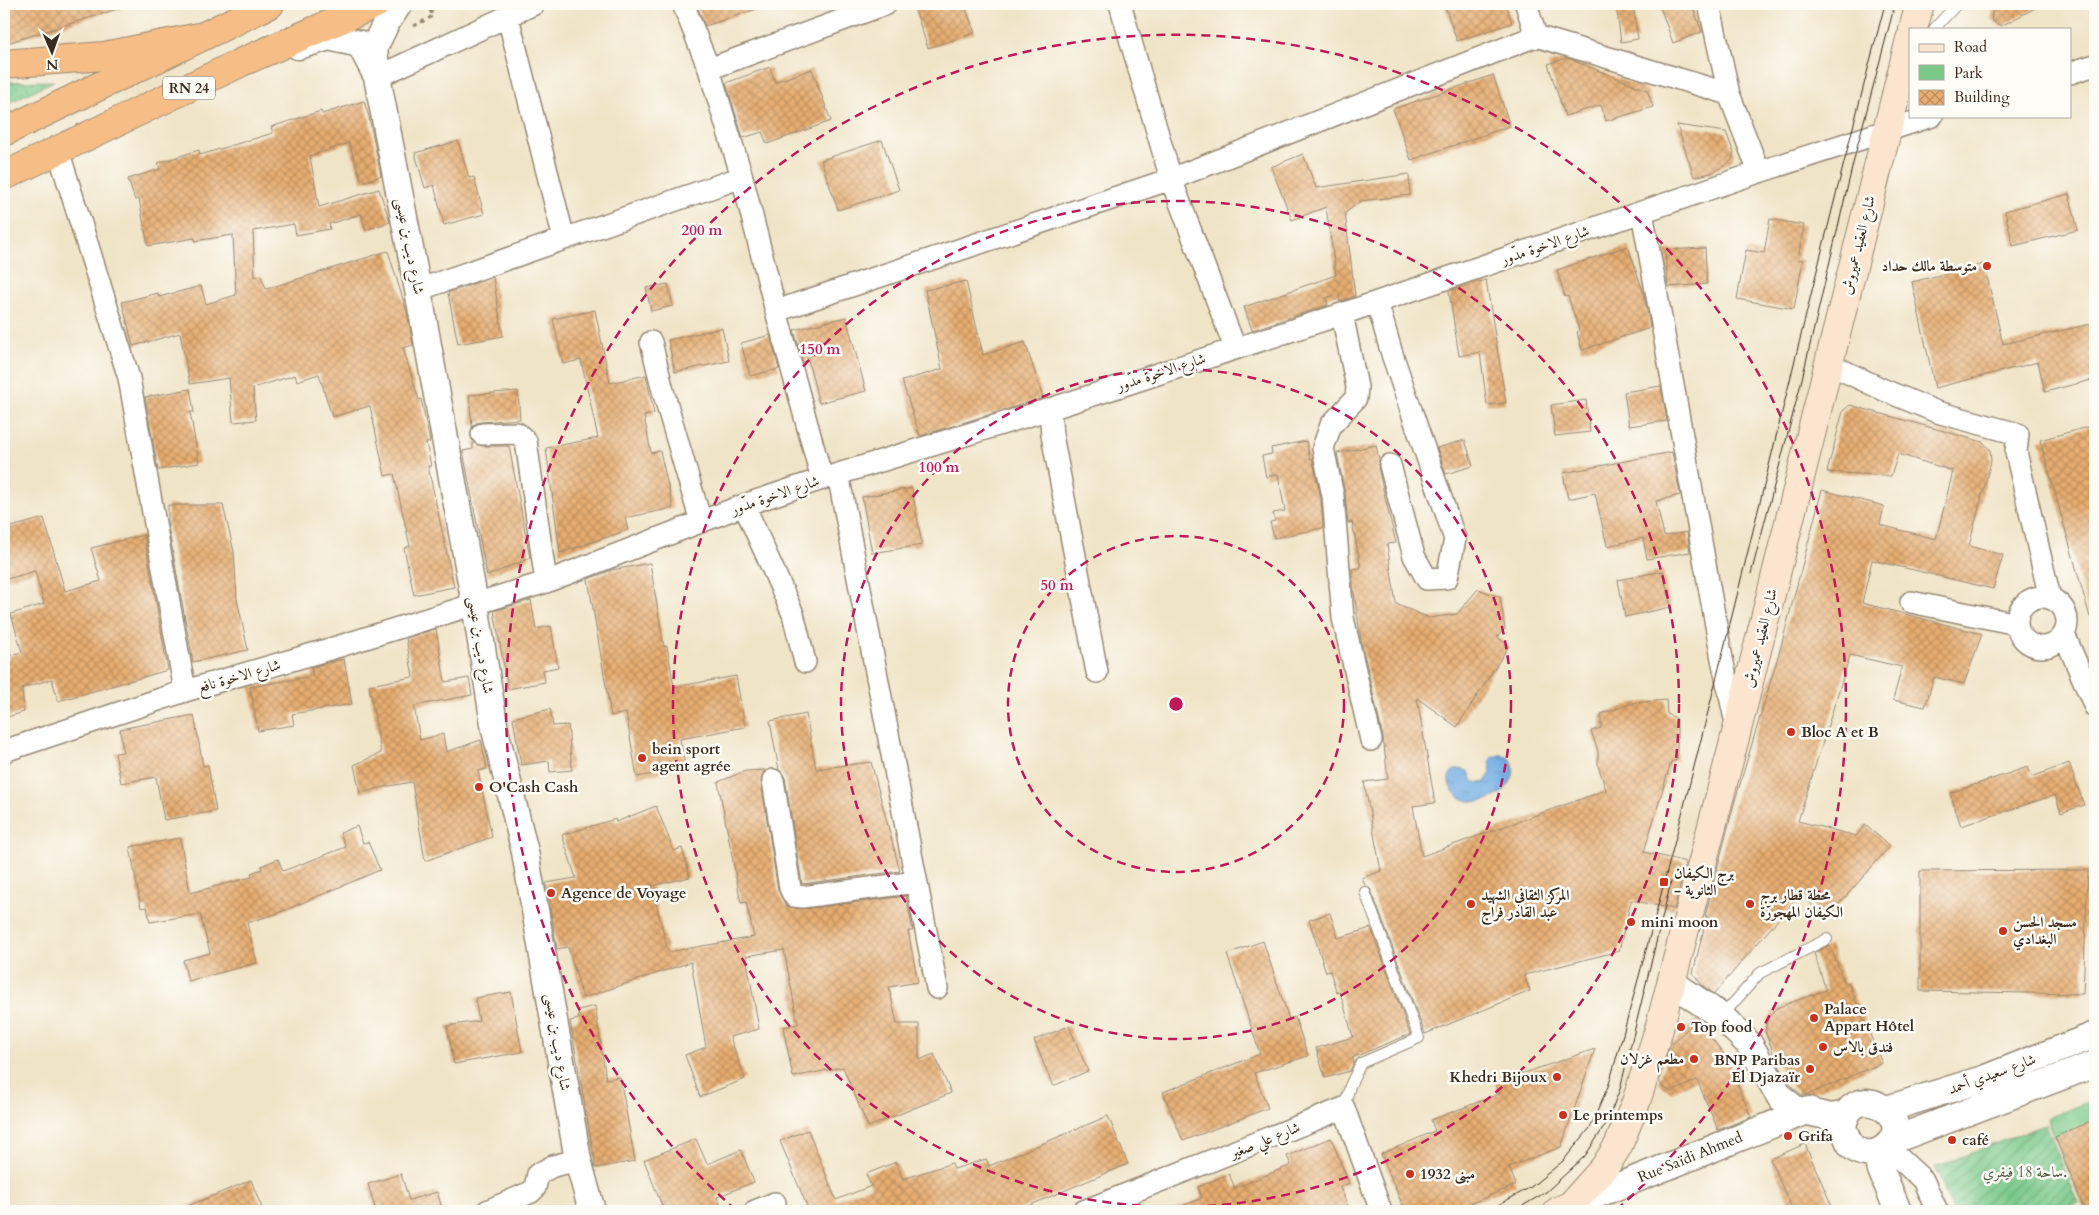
<svg xmlns="http://www.w3.org/2000/svg" width="2099" height="1215" font-family="Cardo,Amiri,serif">
<style>
.grass{fill:url(#grass-dots);stroke:#5a7a54}
.park{fill:#7ac989;stroke:#5a7a54}
.garden{fill:url(#garden-furrows);stroke:#5a7a54}
.water{fill:url(#water-ripples);stroke:#566c81}
.building{fill:url(#building-cross-hatch)}
.lines{fill:none;stroke-linecap:round;stroke-linejoin:round}
.service-casing{stroke:#968772;stroke-width:12}
.minor-casing{stroke:#968772;stroke-width:24}
.tertiary-casing{stroke:#968772;stroke-width:29}
.secondary-casing{stroke:#968772;stroke-width:30}
.trunk-casing{stroke:#968772;stroke-width:30}
.motorway-casing{stroke:#968772;stroke-width:30}
.path{stroke:#968772;stroke-width:3;stroke-dasharray:4 4;stroke-linecap:butt}
.service{stroke:#fff;stroke-width:10}
.minor{stroke:#fff;stroke-width:21}
.tertiary{stroke:#fff;stroke-width:26}
.secondary{stroke:#fbe5cf;stroke-width:28}
.trunk{stroke:#f6be86;stroke-width:28}
.motorway{stroke:#f6be86;stroke-width:28}
.tram{stroke:#3b2a1e;stroke-width:1}
.ring{fill:none;stroke:#c2185b;stroke-width:2.5;stroke-dasharray:9 6}
.poi-dot{fill:#c8321e;stroke:#fdfcf7;stroke-width:2}
.labels{text-anchor:middle;dominant-baseline:central;stroke-width:5;stroke-linejoin:round;paint-order:stroke}
.shield{fill:#fdfcf7;stroke:#75695f;stroke-width:1}
.shield-label{font-size:14px;font-weight:bold;fill:#3b2a1e}
.street-label{font-size:15px;fill:#3b2a1e;stroke:#fdfcf7}
.poi-label{font-size:15px;font-weight:bold;fill:#3b2a1e;stroke:#fdfcf7;text-anchor:start}
.park-label{font-size:15px;fill:#4e5a3e;stroke:#fdfcf7}
.centre{fill:#c2185b;stroke:#fdfcf7;stroke-width:2.5}
.ring-label{font-size:15px;text-anchor:middle;font-weight:bold;fill:#c2185b;stroke:#fdfcf7;stroke-width:5;stroke-linejoin:round;paint-order:stroke}
</style>
<defs>
<pattern id="grass-dots" width="8" height="8" patternUnits="userSpaceOnUse" patternTransform="scale(1.25)"><rect width="8" height="8" fill="#7ac989"/><path d="M2 2h.1M6 6h.1" fill="none" stroke="#65a36f" stroke-width="1.8" stroke-linecap="round"/></pattern>
<pattern id="garden-furrows" width="10" height="10" patternUnits="userSpaceOnUse" patternTransform="scale(1.25)"><rect width="10" height="10" fill="#7ac989"/><path d="M-1 1l2-2M0 10L10 0M9 11l2-2" fill="none" stroke="#65a36f"/></pattern>
<pattern id="water-ripples" width="26" height="14" patternUnits="userSpaceOnUse" patternTransform="scale(1.25)"><rect width="26" height="14" fill="#72aee4"/><path d="M2 4q2-2 4 0t4 0M15 11q2-2 4 0t4 0" fill="none" stroke="#5f8eb8"/></pattern>
<pattern id="building-cross-hatch" width="8" height="8" patternUnits="userSpaceOnUse" patternTransform="scale(1.25)"><rect width="8" height="8" fill="#e7ad71"/><path d="M0 0l8 8M0 8l8-8" fill="none" stroke="#bc8d5c"/></pattern>
</defs>
<rect width="100%" height="100%" fill="#fdfcf7"/>
<filter id="ink" filterUnits="userSpaceOnUse"><feTurbulence type="fractalNoise" baseFrequency=".02" numOctaves="2"/><feDisplacementMap in="SourceGraphic" scale="10" xChannelSelector="R" yChannelSelector="G"/><feConvolveMatrix kernelMatrix="1 2 1 2 8 2 1 2 1" color-interpolation-filters="sRGB"/></filter>
<filter id="wash" filterUnits="userSpaceOnUse"><feTurbulence type="fractalNoise" baseFrequency=".0096" numOctaves="4" result="noise"/><feDisplacementMap in="SourceGraphic" scale="20" xChannelSelector="R" yChannelSelector="G"/><feGaussianBlur stdDeviation="1.12" result="paint"/><feColorMatrix in="noise" values="0 0 0 0 0 0 0 0 0 0 0 0 0 0 0 0 0 1.4 0 .05"/><feComposite in="paint" operator="in"/></filter>
<g filter="url(#wash)">
<rect width="100%" height="100%" fill="#f0e4c7"/>
<path class="grass" d="M54 81 4 105V82Z"/>
<path class="park" d="M2095 1099V1211H2085L2047 1118Z"/>
<path class="garden" d="M2046 1124 2078 1204 2059 1211H1953L1935 1167Z"/>
<path class="water" d="M1502 754C1524 763 1511 790 1494 797 1456 815 1436 774 1458 769 1461 769 1467 770 1469 772 1471 775 1471 779 1474 782L1484 783 1491 773 1490 763 1491 758Z"/>
<g id="blocks">
<path class="building" d="M4 4H121V8L4 44Z
M696 4H762L763 7 705 26Z
M913 4H964L975 33 928 48Z
M1444 4H1506L1512 23 1457 41Z
M1616 4H1633L1638 39 1621 42Z
M1659 4H1692L1702 32 1673 43Z
M1994 4H2043L2001 26 1991 20Z
M1567 58 1647 90 1653 107 1606 121 1601 105 1565 116 1548 64Z
M770 67 775 82 812 69 831 121 767 144 762 132 743 138 726 83Z
M1493 75 1510 126 1411 160 1393 109Z
M364 101 369 117 381 176 362 182 349 143 310 156 319 207 379 189 390 222 366 230 361 214 329 224 330 229 296 235 294 224 253 231 255 277 261 275 266 289 388 251 407 312 413 345 403 348 419 400 421 399 430 442 426 443 431 466H428L454 587 414 595 404 548 410 546 394 474 385 476 370 406 332 417 319 374 297 381 295 375 253 388 256 420 233 422 229 378 190 384 180 333 133 346 122 302 158 293 159 297 201 286 206 304 236 295 233 235 195 241V238L148 246 139 199 135 200 128 179 160 169 158 163 199 150 200 155 273 133 271 127 321 111 322 114Z
M1677 125 1726 132 1734 153 1732 160 1727 164 1711 173 1694 177Z
M882 140 899 190 838 210 821 160Z
M458 141 469 178 474 177 484 214 444 225 434 185 425 188 415 153Z
M1303 154 1316 188 1409 174 1410 195 1361 201 1345 213 1355 296 1340 302 1338 294 1326 298 1328 305 1252 330 1244 307 1336 275 1326 207 1292 220 1271 167Z
M2069 194 2078 230 2013 246 2005 211Z
M1770 219 1804 225 1798 259 1803 260 1794 309 1737 299 1746 250 1764 253Z
M1628 246 1644 294 1650 328 1582 350 1577 332 1579 330 1568 296 1565 297 1557 270Z
M1705 248 1707 284 1668 287 1665 250Z
M1984 264 2003 344 2095 323V379L2045 392 2038 362 1935 388 1912 282Z
M493 277 503 336 458 344 448 293Z
M1486 280 1506 403 1487 405 1480 352 1459 356 1449 291Z
M966 281 983 355 1025 342 1043 398 920 436 902 381 942 369 925 290Z
M668 284 673 306 651 311 646 288Z
M595 310 610 383 646 375 654 414 644 416 651 453 660 451 673 508 625 518 628 530 560 553 546 448 598 438 581 360 563 364 553 319Z
M846 317 866 391 819 403 808 360 803 362 794 330Z
M722 328 729 361 675 372 668 340Z
M770 335 779 369 750 376 741 343Z
M1661 386 1667 421 1629 426 1624 392Z
M190 389 194 412H190L199 463 158 470 145 397Z
M518 391 520 419 482 422 476 423 472 427 469 395Z
M1586 400 1590 432 1555 436 1551 405Z
M1850 405 1983 442 1990 450 1991 461 1969 546 2003 555 1993 589 1872 560 1862 603 1982 634 1964 684 1934 677 1925 707 1893 700 1902 667 1850 655 1798 821 1856 836 1865 825 1890 846 1827 918 1800 894 1714 994 1702 985 1693 973 1707 916H1705L1734 804 1780 650 1822 490 1884 506 1880 525 1936 539 1953 471 1898 454 1891 476 1827 472 1843 411Z
M2095 425V616L2090 617 2040 440Z
M1465 440 1473 466 1446 474 1437 448Z
M1306 441 1310 459 1312 458 1321 498 1323 528 1274 538 1270 522 1275 521 1273 513 1285 511 1278 474 1266 477 1262 456 1272 454 1271 448Z
M473 442 482 446H509L530 558 487 576 463 451 473 449Z
M1376 445 1379 459 1378 468 1396 543 1387 544 1396 604 1429 618 1457 614 1478 589 1500 597 1505 629 1497 637 1509 646 1457 727 1417 698 1435 803 1413 806 1422 856 1606 790 1598 765V751L1591 731 1601 728V714L1633 703 1666 700 1667 714 1677 719V760L1671 762 1644 852 1686 862 1674 909 1631 900 1619 951 1524 975 1530 991 1425 1034 1371 890 1365 885 1362 878 1381 871 1364 782 1388 779 1383 737 1361 640 1353 586 1352 569 1361 568 1352 522 1348 523 1345 494 1337 453Z
M1672 452 1680 495 1656 501 1664 536 1687 532 1690 552 1647 559 1643 538 1607 546 1595 493 1568 499 1563 473Z
M912 488 922 545 872 553 862 497Z
M168 505H223L234 552 237 599 248 650 193 662 168 526Z
M44 518 65 591 101 581 91 548 144 535 168 670 58 701 52 679 22 688 24 712 4 718V661L9 659 8 656 22 652 11 614 44 604 35 571 4 580V529Z
M650 563 664 647 667 646 674 687 736 676 745 727 680 739 685 765 670 767 671 771 637 777 626 713 611 716 588 579 612 570Z
M1663 571 1671 607 1625 617 1618 580Z
M531 600 536 629 551 626 558 667 543 670 545 682 508 689 494 611Z
M436 629 445 682 469 678 472 695 414 706 420 740 443 734 446 752 481 740 487 769 478 771 492 837 425 861 412 782 384 787 360 793 354 765 381 753 369 685 413 677 406 638Z
M344 659 352 704 292 714 294 725 258 731 250 687 313 676 311 667Z
M550 709 553 726 568 725 572 770 550 772 549 761 521 765 513 718Z
M806 714 816 769 871 762 900 871 802 884 785 778 779 770 770 721Z
M194 715 203 766 208 765 216 811 164 820 156 777 121 783 115 753 123 752 120 729Z
M2069 763 2084 805 2061 813 2055 795 1961 826 1950 793 2028 767 2032 777Z
M765 770 762 775 761 782 778 890 786 906 803 909 906 896 913 931H908L918 982 889 987 897 1024H919V1060L934 1054 951 1093 868 1127 843 1067 793 1077 783 1027 798 1024 784 950 746 956 759 1029 730 1037 745 1079 700 1097 685 1055 706 1047 691 962 583 998 568 947 557 949 546 883 576 878 562 835 615 819 616 822 656 806 674 851 682 848 690 877 652 886 668 952 754 937 746 902 741 903 718 782 745 771Z
M357 826 363 843 368 842 380 870 278 913 247 923 257 963 188 981 183 960 210 953 200 914 150 922 147 907 141 908 130 847 180 838 190 893 252 877 251 873 262 869 261 866 278 859 283 871 346 847 340 833Z
M2088 870 2083 994 1920 991V871Z
M1330 913 1338 938 1371 928 1410 1034 1352 1058 1354 1062 1350 1071 1325 1078 1316 1048 1353 1037 1340 992 1337 993 1330 971 1326 972 1309 920Z
M1263 941 1289 1019 1295 1017 1308 1056 1254 1073 1268 1108 1183 1141 1163 1092 1260 1054 1227 954Z
M1830 945 1845 984 1848 982 1882 1063 1809 1094 1802 1095 1792 1087 1777 1062 1765 1031 1768 1018 1776 1008 1826 990 1814 953Z
M511 992 522 1052 454 1064 447 1026 479 1021 475 998Z
M595 1006 606 1079 620 1077 635 1161 596 1168 570 1021 579 1019 578 1010Z
M1697 1019 1726 1057 1751 1117 1718 1130 1697 1080 1672 1092 1663 1087 1659 1081 1670 1046Z
M1069 1026 1088 1071 1053 1086 1034 1040Z
M1595 1049 1561 1147 1509 1167 1516 1185 1452 1211H1405L1381 1154 1435 1131 1431 1120 1499 1094 1495 1083Z
M1108 1116 1128 1164 1016 1211H809L780 1141 808 1130 836 1200 871 1186 866 1174 896 1162 903 1179 952 1163 954 1169 986 1159 989 1166Z
M2095 1119V1211H2085L2055 1137Z
M1331 1138 1349 1183 1340 1187 1350 1211H1170L1202 1198 1198 1187 1229 1174 1235 1188 1291 1165 1287 1156Z
M696 1139 707 1164 741 1150 754 1182 717 1197 723 1211H664L644 1160Z
M1805 1144 1834 1211H1793L1770 1159Z
M401 1174 409 1200 437 1192 443 1211H376L368 1184Z
M251 1180 263 1211H176Z"/>
</g>
</g>
<g filter="url(#ink)">
<use href="#blocks" fill-opacity="0" stroke="#968772" stroke-width="1"/>
<g class="lines">
<g class="service-casing">
<path id="service" d="M1934 29 1957 4
M1722 1016 1760 973 1827 939
M1344 1108 1350 1086 1361 1063 1419 1038 1365 892"/>
</g>
<g class="minor-casing">
<path id="minor" d="M683 4 709 69 742 177 776 311 822 479
M1120 4 1171 179 1235 348
M1526 4 1536 36 1729 94 1759 172
M1709 4 1729 94
M508 17 564 239
M709 69 886 4
M2070 73 2095 65
M377 77 534 4
M58 150 129 378 185 691
M1642 212 1722 659 1737 728
M418 290 742 177
M1377 302 1392 354 1455 539 1447 578 1427 579 1414 556 1390 465
M776 311 1171 179 1536 36
M1342 314 1357 387 1356 398 1331 425 1323 448 1333 496 1343 618 1371 740
M651 342 663 391 701 522
M1829 364 1884 390 1937 412 2018 434 2016 452 2050 598
M1050 409 1052 435 1097 672
M482 434 517 433 526 441 546 582
M838 474 937 988
M744 505 793 614 805 662
M2017 622a25 25 0 1 1 50 0a25 25 0 1 1-50 0Z
M1911 602 2017 624
M2064 634 2095 707
M4 751 185 691 340 646 546 582 744 505 822 479 1050 409 1342 314 1759 172 1932 116
M773 780 790 888 794 896 802 897 916 882
M1886 1146 1923 1180 1937 1211
M487 1211 531 1192 535 1188 538 1174 553 1166 578 1160
M755 1211 775 1203
M1084 1211 1344 1108 1381 1211"/>
</g>
<g class="tertiary-casing">
<path id="tertiary" d="M399 4 386 23 374 48 377 77 418 290 475 604 495 730 525 852 578 1160 592 1211
M298 46 329 37 360 44 375 73
M1671 982 1722 1017 1750 1045 1780 1097 1795 1109 1831 1117 1847 1114
M1887 1109 1983 1079 2095 1035
M1831 1117C1835 1119 1840 1122 1842 1127 1848 1136 1847 1146 1859 1151 1867 1155 1877 1153 1884 1148 1923 1119 1850 1073 1843 1128
M1891 1141 2095 1064
M1874 1153 1898 1211
M1571 1205 1809 1110"/>
</g>
<g class="secondary-casing">
<path id="secondary" d="M1913 29 1920 4
M1558 1211 1571 1205 1604 1168 1618 1146 1636 1102 1659 1029 1737 730 1910 39"/>
</g>
<g class="trunk-casing">
<path id="trunk" d="M4 132 270 4
M4 176 242 62 376 4"/>
</g>
<g class="motorway-casing">
<path id="motorway" d="M4 64 104 56 199 37"/>
</g>
<path class="path" d="M414 26 433 16 427 4"/>
<use href="#service" class="service"/>
<use href="#minor" class="minor"/>
<use href="#tertiary" class="tertiary"/>
<use href="#secondary" class="secondary"/>
<use href="#trunk" class="trunk"/>
<use href="#motorway" class="motorway"/>
<path class="tram" d="M1751 574 1801 383 1856 151 1895 4
M1487 1211 1531 1187 1563 1161 1590 1128 1609 1084C1711 726 1790 363 1885 4
M1514 1211 1546 1192 1585 1156 1606 1124 1620 1089 1671 882"/>
</g>
</g>
<g class="ring">
<circle cx="1176" cy="704" r="168"/>
<circle cx="1176" cy="704" r="335"/>
<circle cx="1176" cy="704" r="503"/>
<path d="M736 1210A670 670 0 1 1 1616 1210"/>
</g>
<g class="poi-dot">
<circle cx="1987" cy="266" r="5"/>
<circle cx="1791" cy="732" r="5"/>
<circle cx="642" cy="758" r="5"/>
<circle cx="479" cy="787" r="5"/>
<rect x="1659" y="877" width="10" height="10" rx="2.5"/>
<circle cx="551" cy="893" r="5"/>
<circle cx="1471" cy="904" r="5"/>
<circle cx="1750" cy="904" r="5"/>
<circle cx="1631" cy="922" r="5"/>
<circle cx="2003" cy="931" r="5"/>
<circle cx="1814" cy="1018" r="5"/>
<circle cx="1681" cy="1027" r="5"/>
<circle cx="1823" cy="1047" r="5"/>
<circle cx="1694" cy="1059" r="5"/>
<circle cx="1810" cy="1069" r="5"/>
<circle cx="1557" cy="1077" r="5"/>
<circle cx="1563" cy="1115" r="5"/>
<circle cx="1788" cy="1136" r="5"/>
<circle cx="1952" cy="1140" r="5"/>
<circle cx="1410" cy="1174" r="5"/>
</g>
<g class="labels">
<rect class="shield" x="163" y="76.5" width="52" height="23" rx="4"/>
<g class="shield-label">
<text x="189" y="88">RN 24</text>
</g>
<g class="street-label">
<text transform="translate(1545 245) rotate(-19)">شارع الاخوة مدّور</text>
<text transform="translate(1858 245) rotate(-76)">شارع العقيد عميروش</text>
<text transform="translate(410 246) rotate(79)">شارع ديب بن عيسى</text>
<text transform="translate(1161 372) rotate(-18)">شارع الاخوة مدّور</text>
<text transform="translate(775 495) rotate(-19)">شارع الاخوة مدّور</text>
<text transform="translate(1760 638) rotate(-76)">شارع العقيد عميروش</text>
<text transform="translate(481 645) rotate(81)">شارع ديب بن عيسى</text>
<text transform="translate(239 676) rotate(-16)">شارع الاخوة نافع</text>
<text transform="translate(558 1042) rotate(81)">شارع ديب بن عيسى</text>
<text transform="translate(1992 1074) rotate(-20)">شارع سعيدي أحمد</text>
<text transform="translate(1265 1140) rotate(-22)">شارع علي صغير</text>
<text transform="translate(1690 1157) rotate(-22)">Rue Saïdi Ahmed</text>
</g>
<g class="poi-label">
<text x="1977" y="266" text-anchor="end">متوسطة مالك حداد</text>
<text x="1801" y="732">Bloc A et B</text>
<text x="652" y="749">bein sport<tspan x="652" dy="17">agent agrée</tspan></text>
<text x="489" y="787">O'Cash Cash</text>
<text x="1674" y="873">برج الكيفان<tspan x="1674" dy="17">- الثانوية</tspan></text>
<text x="561" y="893">Agence de Voyage</text>
<text x="1481" y="895">المركز الثقافي الشهيد<tspan x="1481" dy="17">عبد القادر فراج</tspan></text>
<text x="1760" y="895">محطة قطار برج<tspan x="1760" dy="17">الكيفان المهجورة</tspan></text>
<text x="1641" y="922">mini moon</text>
<text x="2013" y="922">مسجد الحسن<tspan x="2013" dy="17">البغدادي</tspan></text>
<text x="1824" y="1009">Palace<tspan x="1824" dy="17">Appart Hôtel</tspan></text>
<text x="1691" y="1027">Top food</text>
<text x="1833" y="1047">فندق بالاس</text>
<text x="1684" y="1059" text-anchor="end">مطعم غزلان</text>
<text x="1800" y="1060" text-anchor="end">BNP Paribas<tspan x="1800" dy="17">El Djazaïr</tspan></text>
<text x="1547" y="1077" text-anchor="end">Khedri Bijoux</text>
<text x="1573" y="1115">Le printemps</text>
<text x="1798" y="1136">Grifa</text>
<text x="1962" y="1140">café</text>
<text x="1420" y="1174">مبنى 1932</text>
</g>
<g class="park-label">
<text x="2025" y="1172">ساحة 18 فيفري.</text>
</g>
</g>
<circle cx="1176" cy="704" r="8" class="centre"/>
<g class="ring-label">
<text x="702" y="235">200 m</text>
<text x="820" y="354">150 m</text>
<text x="939" y="472">100 m</text>
<text x="1057" y="590">50 m</text>
</g>
<rect width="2099" height="1215" fill="none" stroke="#fdfcf7" stroke-width="20"/>
<rect x="1909" y="28" width="162" height="90" fill="#fdfcf7" stroke="#afa8a0"/>
<rect x="1919" y="44" width="25" height="8" fill="#fbe5cf" stroke="#afa8a0"/>
<text x="1954" y="52" font-size="15" fill="#3b2a1e">Road</text>
<rect x="1919" y="65" width="25" height="15" fill="#7ac989" stroke="#afa8a0"/>
<text x="1954" y="78" font-size="15" fill="#3b2a1e">Park</text>
<rect x="1919" y="90" width="25" height="15" fill="url(#building-cross-hatch)" stroke="#afa8a0"/>
<text x="1954" y="102" font-size="15" fill="#3b2a1e">Building</text>
<g transform="translate(52 52) rotate(178)" stroke="#fdfcf7" stroke-width="4" paint-order="stroke">
<path d="M0-4L9 19L0 12L-9 19Z" fill="#3b2a1e"/>
<text y="-8" font-size="14" font-weight="bold" text-anchor="middle" fill="#3b2a1e">N</text>
</g>
</svg>
